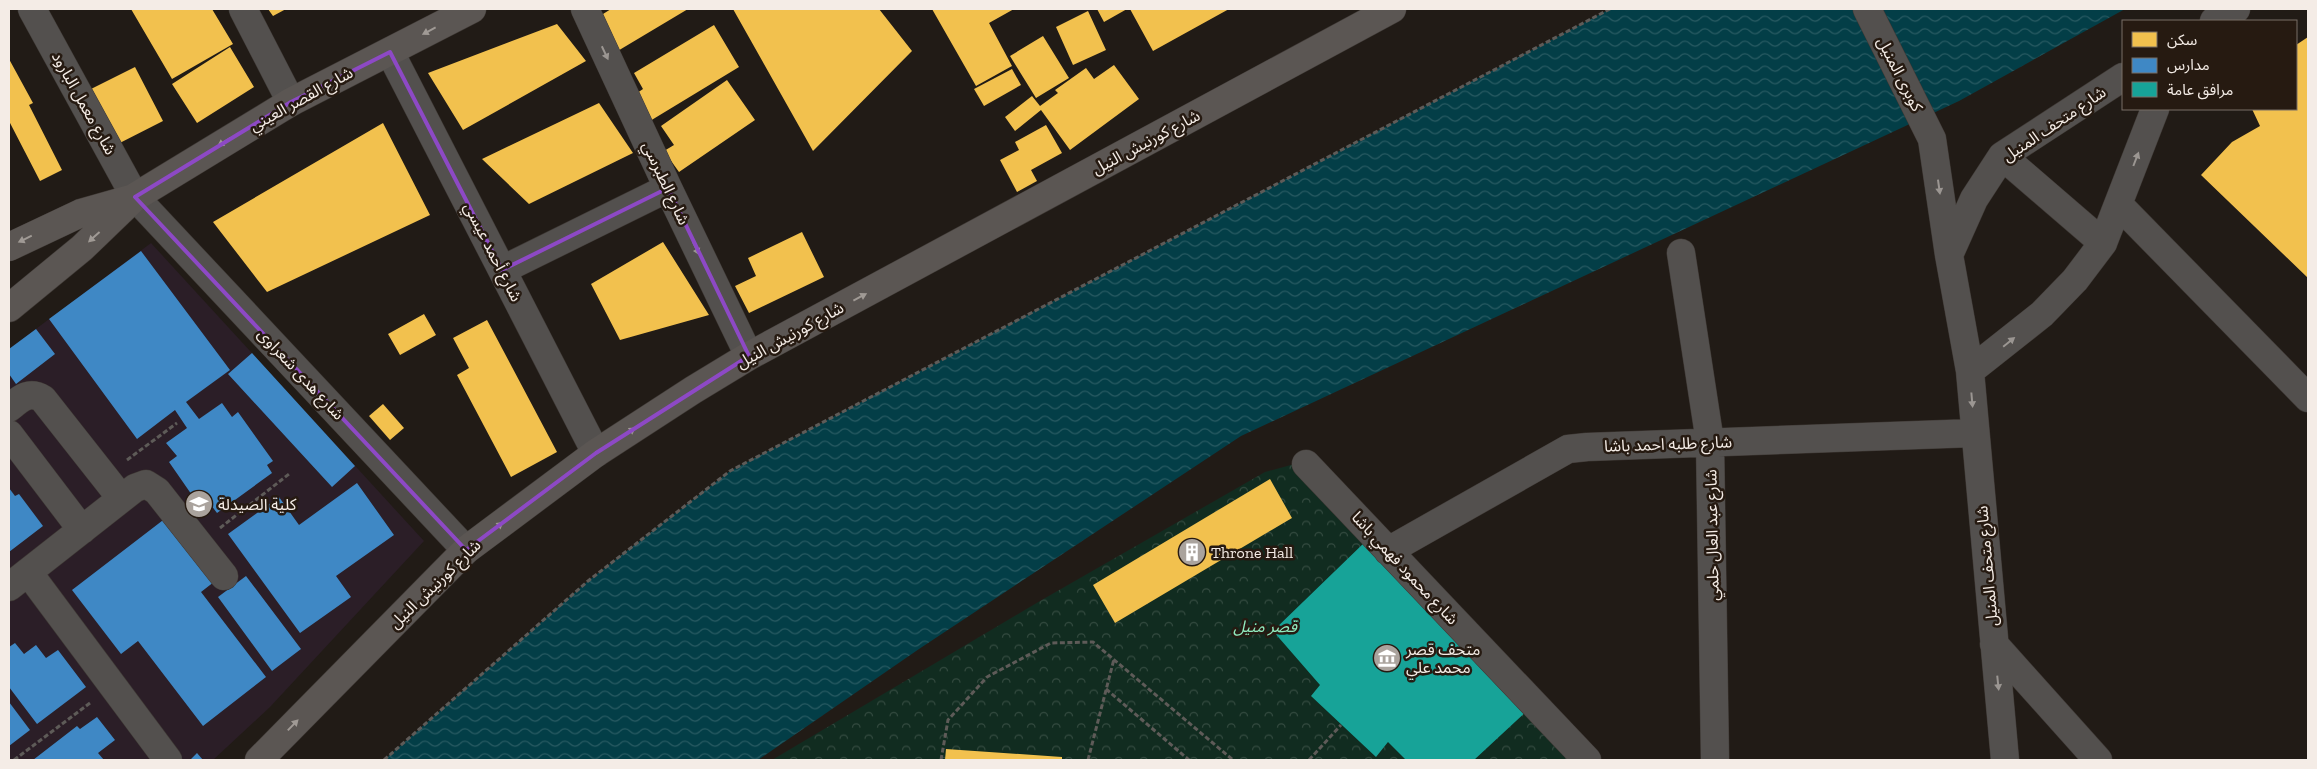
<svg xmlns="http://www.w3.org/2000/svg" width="2317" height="769" font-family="'Zilla Slab','Noto Sans Arabic',serif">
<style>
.education{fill:#2b1e27}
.park{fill:url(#park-crowns)}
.water{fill:url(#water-waves)}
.homes{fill:#f2c14e}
.schools{fill:#3f88c5}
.public{fill:#17a398}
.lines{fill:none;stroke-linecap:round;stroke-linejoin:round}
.minor-casing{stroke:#3e3834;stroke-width:29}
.highway-casing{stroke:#3e3834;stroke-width:29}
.path{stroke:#5e5b58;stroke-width:3;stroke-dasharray:5 2.5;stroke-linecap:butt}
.minor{stroke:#53504e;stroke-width:28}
.highway{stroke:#5b5653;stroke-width:28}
.oneway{fill:#a09a95}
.oneway2{fill:#9b9692}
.marked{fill:none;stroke:#8d49c5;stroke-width:4;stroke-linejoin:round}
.labels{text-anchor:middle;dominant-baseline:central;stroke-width:5;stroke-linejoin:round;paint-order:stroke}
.street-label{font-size:16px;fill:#f4ece6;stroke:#261a11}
.poi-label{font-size:16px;fill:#f4ece6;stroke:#261a11;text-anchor:start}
.park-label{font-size:16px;font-style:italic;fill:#91ecc0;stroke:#261a11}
</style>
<defs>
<pattern id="park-crowns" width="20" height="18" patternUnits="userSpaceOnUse" patternTransform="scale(1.25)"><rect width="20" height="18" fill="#112c20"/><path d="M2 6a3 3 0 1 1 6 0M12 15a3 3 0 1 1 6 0" fill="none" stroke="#344b40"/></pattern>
<pattern id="water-waves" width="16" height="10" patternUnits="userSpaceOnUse" patternTransform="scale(1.25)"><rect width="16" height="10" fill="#033e47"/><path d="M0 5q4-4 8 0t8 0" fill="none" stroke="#285a62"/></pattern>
</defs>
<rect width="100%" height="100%" fill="#211b16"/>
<path class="education" d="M151 243 424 541 270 707 213 760H9V349Z"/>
<path class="park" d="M1298 463 1579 760H772L1040 601 1265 472Z"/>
<path class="water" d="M1610 9H2125L1959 101 1241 436 919 649 758 760H384L588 581 730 471Z"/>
<path class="homes" d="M131 9H212L233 44 172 79Z
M268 9H286L273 16Z
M611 9H688L616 52 595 19Z
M733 9H879L912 51 813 151Z
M932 9H1014L989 23 1012 66 976 86Z
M1097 9H1127L1104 22Z
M1130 9H1229L1153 51Z
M1088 11 1106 50 1073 65 1056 27Z
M557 24 586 61 463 130 428 73Z
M714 25 739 67 650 121 634 95 643 89 634 73Z
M1043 36 1069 78 1036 98 1010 56Z
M2308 37V278L2201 175 2232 142 2260 126 2252 109H2296V45Z
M230 47 254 87 197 123 172 84Z
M9 59 33 103 29 105 62 170 40 181 9 121Z
M1114 65 1139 99 1070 150 1041 110 1015 131 1005 117 1032 96 1040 106 1058 93 1055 90 1086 68 1094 79Z
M135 67 163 121 104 151 75 97Z
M1012 69 1021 85 984 106 974 89Z
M727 80 755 120 679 172 664 151 674 145 661 126Z
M599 103 633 153 529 204 482 159Z
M383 123 430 215 267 292 213 222Z
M1046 125 1062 153 1031 170 1037 181 1017 192 1000 160 1019 150 1015 142Z
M802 232 824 277 749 313 735 286 756 276 748 258Z
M663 242 709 315 620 340 591 284Z
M424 314 436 335 400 355 388 334Z
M487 320 557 452 511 477 457 375 469 368 453 338Z
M383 404 404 428 390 440 369 416Z
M1270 479 1292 518 1115 623 1093 585Z
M946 749 1062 757V760H945Z"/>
<path class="schools" d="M141 251 230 370 186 402 199 419 222 403 232 417 238 412 273 461 267 465 272 473 217 513 211 505 203 511 169 462 177 456 166 443 187 428 175 410 137 439 49 319Z
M36 329 55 354 16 384 9 374V349Z
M252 353 355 466 332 487 228 374Z
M357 483 394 535 336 576 351 597 300 633 228 534 279 497 299 525Z
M9 488 15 496 19 494 43 526 9 552Z
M171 514 219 578 201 592 266 677 203 726 138 641 121 654 72 590Z
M246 576 301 649 272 671 218 597Z
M15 643 24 654 36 645 46 658 58 650 86 687 37 724 9 687V647Z
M9 702 30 730 9 746Z
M97 717 115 740 98 753 104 760H33L77 726 80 729Z
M197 753 203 760H190Z"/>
<path class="public" d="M1366 541 1528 710 1474 760H1406L1388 742 1376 757 1311 696 1320 685 1273 631Z"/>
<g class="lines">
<g class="minor-casing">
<path id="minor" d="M32 9 135 197 466 550
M243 9 291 102
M585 9 668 188 749 356
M1867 9 1932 139 1949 255 1970 371 2005 760
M2214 21 2236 9
M390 52 596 453
M2002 156 2103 243
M2119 205 2308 398
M1681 253 1710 442 1715 760
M1949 255 1974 199 2002 156 2123 77
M502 270 668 188
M1970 371 2042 314 2075 280 2103 243 2155 109
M9 408C20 399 29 390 43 399L121 498
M9 434 82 530
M1306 464 1587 760
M1388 551 1568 449 1587 447 1975 433
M28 572 168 760
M9 587 135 488 146 484 157 491 224 576
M1994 644 2098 760"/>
</g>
<g class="highway-casing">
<path id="highway" d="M9 247 81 213 134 198
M9 308 82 248 135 197 291 102 472 9
M259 760 466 550 596 453 693 390 749 356 1392 9"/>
</g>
<path class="path" d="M127 460 177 423
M220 528 289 474
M1106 689 1189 760
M14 760 90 703
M384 760 588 581 730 471 1610 9
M941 760 948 720 987 677 1051 643 1093 642 1233 760
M1088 760 1114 659
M1309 760 1341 725"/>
<use href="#minor" class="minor"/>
<use href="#highway" class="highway"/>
</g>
<defs><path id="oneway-solid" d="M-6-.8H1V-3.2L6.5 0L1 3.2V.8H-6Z" transform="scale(1.25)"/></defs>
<g class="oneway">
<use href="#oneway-solid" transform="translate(429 31) rotate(152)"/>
<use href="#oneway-solid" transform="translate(224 142) rotate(148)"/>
<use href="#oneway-solid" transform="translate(94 237) rotate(138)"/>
<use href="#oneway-solid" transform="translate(25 239) rotate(154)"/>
<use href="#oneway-solid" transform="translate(860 297) rotate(-28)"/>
<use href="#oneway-solid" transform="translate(629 432) rotate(-33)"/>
<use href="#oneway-solid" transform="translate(497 527) rotate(-37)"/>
<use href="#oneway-solid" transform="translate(293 725) rotate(-46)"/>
</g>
<g class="oneway2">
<use href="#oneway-solid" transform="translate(605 53) rotate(65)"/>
<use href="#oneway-solid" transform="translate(2136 159) rotate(-69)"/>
<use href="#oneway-solid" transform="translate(1939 187) rotate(82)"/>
<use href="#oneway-solid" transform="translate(696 248) rotate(64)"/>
<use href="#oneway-solid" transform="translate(2009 342) rotate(-39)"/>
<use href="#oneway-solid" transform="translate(1972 400) rotate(85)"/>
<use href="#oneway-solid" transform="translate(1998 683) rotate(84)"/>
</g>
<path class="marked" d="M390 52 502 270 668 188 749 356 596 453 466 550 135 197 291 102Z"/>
<defs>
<g id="university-disc" transform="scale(1.4375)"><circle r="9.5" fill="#aaa39d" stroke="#261a11"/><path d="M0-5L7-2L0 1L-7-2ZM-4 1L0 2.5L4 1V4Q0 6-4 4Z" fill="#fff"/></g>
<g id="building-disc" transform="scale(1.4375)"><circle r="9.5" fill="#aaa39d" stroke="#261a11"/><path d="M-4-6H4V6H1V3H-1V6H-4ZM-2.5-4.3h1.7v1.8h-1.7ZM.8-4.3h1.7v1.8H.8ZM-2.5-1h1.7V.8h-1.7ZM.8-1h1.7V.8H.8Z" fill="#fff"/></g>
<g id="museum-disc" transform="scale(1.4375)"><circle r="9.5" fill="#aaa39d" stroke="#261a11"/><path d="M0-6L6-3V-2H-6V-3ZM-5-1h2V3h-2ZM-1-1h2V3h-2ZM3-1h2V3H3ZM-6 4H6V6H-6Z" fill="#fff"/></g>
</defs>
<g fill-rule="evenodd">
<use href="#university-disc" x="199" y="504"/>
<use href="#building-disc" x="1192" y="552"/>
<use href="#museum-disc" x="1387" y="658"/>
</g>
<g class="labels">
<g class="street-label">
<text transform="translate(1900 74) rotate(63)">كوبرى المنيل</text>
<text transform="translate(301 99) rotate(-29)">شارع القصر العيني</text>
<text transform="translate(84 103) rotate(61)">شارع معمل البارود</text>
<text transform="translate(2054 124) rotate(-34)">شارع متحف المنيل</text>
<text transform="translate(1146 142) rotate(-28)">شارع كورنيش النيل</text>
<text transform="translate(666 183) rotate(65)">شارع الطبرسي</text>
<text transform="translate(493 252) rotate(63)">شارع أحمد عيسي</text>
<text transform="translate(790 335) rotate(-29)">شارع كورنيش النيل</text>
<text transform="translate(301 374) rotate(47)">شارع هدى شعراوى</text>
<text transform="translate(1668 444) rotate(-2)">شارع طلبه احمد باشا</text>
<text transform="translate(1712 535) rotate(-91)">شارع عبد العال حلمي</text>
<text transform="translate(1987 566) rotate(-95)">شارع متحف المنيل</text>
<text transform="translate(1405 568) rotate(47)">شارع محمود فهمي باشا</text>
<text transform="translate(435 584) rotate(-44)">شارع كورنيش النيل</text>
</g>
<g class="poi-label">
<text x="218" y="504">كلية الصيدلة</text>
<text x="1211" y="552">Throne Hall</text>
<text x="1406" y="649">متحف قصر<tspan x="1406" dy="18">محمد علي</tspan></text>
</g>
<g class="park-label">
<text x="1265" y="626">قصر منيل</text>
</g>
</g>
<rect width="2317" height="769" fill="none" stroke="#f4ece6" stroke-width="20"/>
<rect x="2122" y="20" width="175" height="90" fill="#261a11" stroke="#786e66"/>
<rect x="2132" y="32" width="25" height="15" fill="#f2c14e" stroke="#786e66"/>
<text x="2167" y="45" font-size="15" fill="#f4ece6">سكن</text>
<rect x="2132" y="58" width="25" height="15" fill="#3f88c5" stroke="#786e66"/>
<text x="2167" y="70" font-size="15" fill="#f4ece6">مدارس</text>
<rect x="2132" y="82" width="25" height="15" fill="#17a398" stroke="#786e66"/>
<text x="2167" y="95" font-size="15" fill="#f4ece6">مرافق عامة</text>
</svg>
